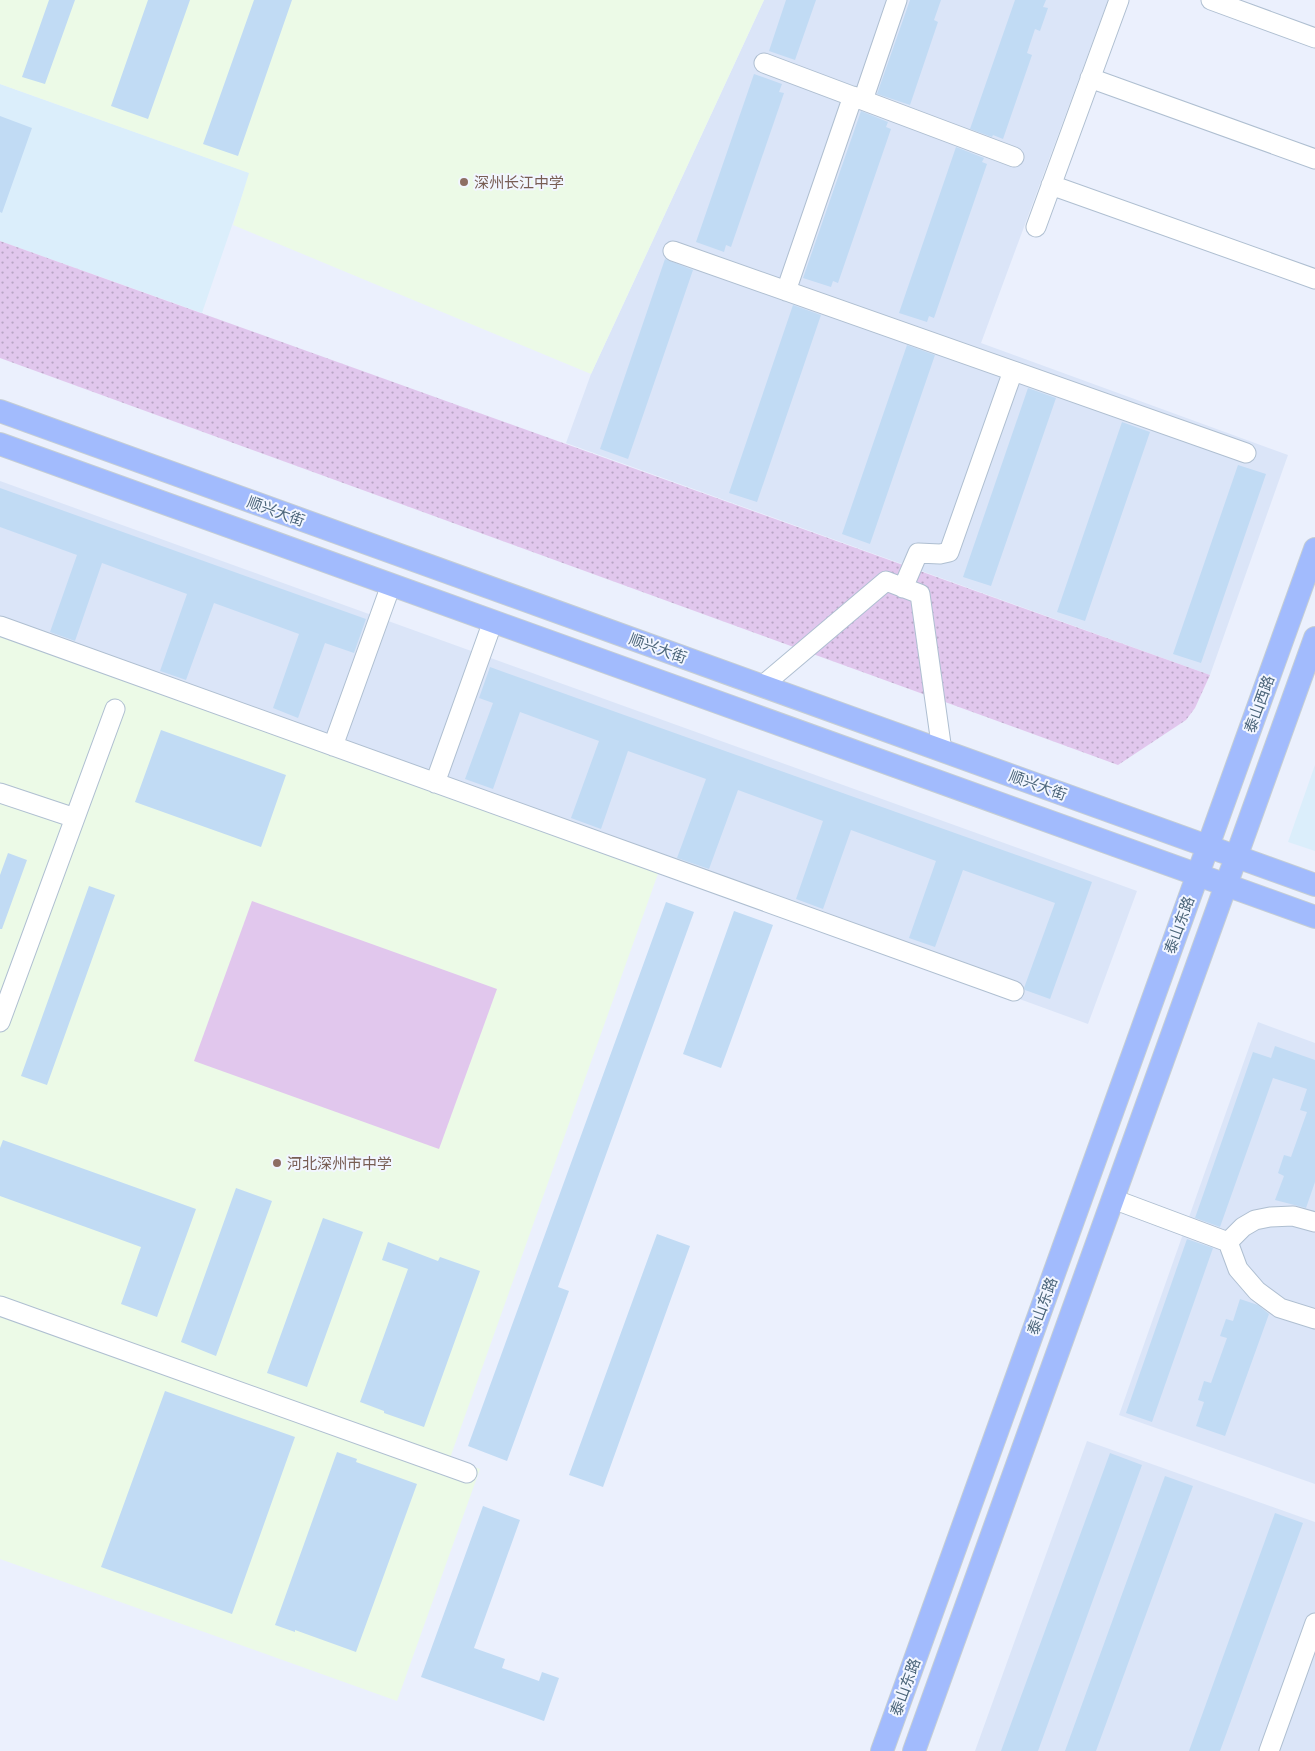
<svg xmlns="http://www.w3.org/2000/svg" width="1315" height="1751" font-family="Helvetica,'Noto Sans SC',sans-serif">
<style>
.residential{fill:#dbe5f8}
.commercial{fill:#dbeefb}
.education{fill:#ecfae7}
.grass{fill:url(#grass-dots)}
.park{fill:#e1c7ed}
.building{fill:#c1dbf4}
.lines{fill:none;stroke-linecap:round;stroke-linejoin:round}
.minor-casing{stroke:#afbfd1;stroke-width:21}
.major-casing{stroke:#c5ced4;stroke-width:24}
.minor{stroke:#fff;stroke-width:19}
.major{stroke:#a2bbfd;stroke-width:22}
.education-dot{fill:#8d6e63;stroke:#f2f6ff;stroke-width:2}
.labels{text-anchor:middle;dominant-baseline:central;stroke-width:4;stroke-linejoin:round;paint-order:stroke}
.education-label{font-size:15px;fill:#785e54;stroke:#f2f6ff;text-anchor:start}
.street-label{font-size:15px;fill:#4b657a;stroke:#f2f6ff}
</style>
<defs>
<pattern id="grass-dots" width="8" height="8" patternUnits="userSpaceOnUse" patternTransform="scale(1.25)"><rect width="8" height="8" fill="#e1c7ed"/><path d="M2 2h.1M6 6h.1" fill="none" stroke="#b8a5c5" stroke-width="1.8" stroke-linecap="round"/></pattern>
</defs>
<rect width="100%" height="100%" fill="#ebf0fd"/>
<path class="residential" d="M764 0H1108L981 343 1288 455 1210 675 566 443 591 374Z
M0 481 1137 891 1088 1024 660 868 0 633Z
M1258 1022 1315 1043V1484L1119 1415Z
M1087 1441 1315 1522V1751H975Z"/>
<path class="commercial" d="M0 84 250 173 202 313 0 241Z
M1315 765V851L1288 842Z"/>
<path class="education" d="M0 0H764L591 374 233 225 249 173 0 84Z
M0 633 660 868 450 1458 480 1469 397 1701 0 1559Z"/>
<path class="grass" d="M0 241 1210 675 1195 708 1186 720 1118 765 0 358Z"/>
<path class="park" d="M252 901 497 989 439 1149 194 1061Z"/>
<path class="building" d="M49 0H75L45 84 22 77Z
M148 0H190L148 119 111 106Z
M254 0H292L238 156 203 144Z
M786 0H816L795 60 769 51Z
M910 0H941L934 20 938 22 910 105 877 94Z
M1015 0H1046L1043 7 1048 8 1040 31 1035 29 1027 53 1032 55 1003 139 993 135 992 137 970 129Z
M754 74 782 84 779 92 784 93 731 247 726 245 724 252 696 242Z
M861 111 888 122 886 127 891 129 838 283 833 281 831 287 803 278Z
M0 116 32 128 2 213 0 212Z
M956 147 984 158 982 162 987 164 934 318 929 316 927 322 899 313Z
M665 259 693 270 628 459 600 449Z
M793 305 821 315 757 502 729 493Z
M907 345 935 355 870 544 842 534Z
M1028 388 1056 398 991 586 963 577Z
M1122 422 1150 432 1085 621 1057 612Z
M1238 465 1266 474 1201 663 1173 654Z
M0 488 366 619 354 653 325 643 298 718 273 708 299 634 214 603 186 680 160 671 187 594 102 563 75 641 50 632 77 555 0 527Z
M490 667 1092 882 1050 999 1025 990 1024 988 1055 903 963 870 935 947 909 938 936 861 851 830 823 909 796 899 823 821 738 790 709 869 677 858 706 779 628 751 601 829 571 818 599 741 520 712 493 789 465 779 493 703 479 698Z
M161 730 286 775 261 847 135 802Z
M8 853 27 860 2 929H0V875Z
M89 886 115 895 47 1085 21 1076Z
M666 902 694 912 558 1287 569 1291 507 1461 468 1446Z
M734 911 773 925 721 1068 683 1054Z
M1275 1046 1315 1060V1182L1306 1208 1275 1200 1284 1176 1278 1173 1284 1155 1291 1157 1307 1112 1300 1110 1307 1089 1273 1078 1220 1227 1195 1218 1253 1052 1271 1058Z
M3 1140 196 1209 157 1317 121 1304 141 1247 0 1196V1148Z
M236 1188 272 1201 216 1356 181 1342Z
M323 1218 363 1232 307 1387 267 1373Z
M657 1234 690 1246 603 1487 569 1475Z
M1187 1239 1213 1248 1152 1422 1126 1413Z
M388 1242 438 1261 440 1257 480 1271 424 1427 384 1413V1411L360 1402 408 1269 382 1260Z
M1240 1299 1258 1305 1269 1314 1225 1436 1196 1426 1204 1402 1198 1400 1204 1381 1211 1383 1227 1338 1220 1336 1226 1319 1233 1321Z
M165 1391 295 1437 232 1614 101 1567Z
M337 1452 357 1459 356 1462 417 1484 356 1652 295 1630V1632L275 1625Z
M1110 1453 1142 1465 1038 1751H1001Z
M1165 1476 1193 1486 1096 1751H1065Z
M483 1506 520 1520 474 1648 505 1659 502 1668 539 1681 542 1672 559 1678 544 1721 421 1677Z
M1275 1513 1303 1523 1248 1674 1220 1751H1189Z"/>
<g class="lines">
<g class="minor-casing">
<path id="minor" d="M1211 0 1315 38
M764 63 1014 157
M1090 78 1315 159
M863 100 897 0
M1051 185 1315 279
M1036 227 1119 0
M673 251 1246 453
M786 291 853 96
M903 588 918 553 940 554 949 552 1013 371
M0 626 1014 991
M762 686 886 581 920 594 942 751
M333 746 391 585
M435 783 493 621
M0 793 75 818
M0 1022 115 709
M1113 1199 1228 1242
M1315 1222 1293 1216 1270 1217 1255 1220 1243 1227 1228 1242 1238 1269 1257 1291 1280 1308 1315 1319
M0 1306 467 1473
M1269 1751 1315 1623"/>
</g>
<g class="major-casing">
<path id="major" d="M0 411 1315 885
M0 444 1315 917
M882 1751 1315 549
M914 1751 1315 638"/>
</g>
<use href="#minor" class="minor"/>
<use href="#major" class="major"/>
</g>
<g class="education-dot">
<circle cx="464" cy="182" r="5"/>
<circle cx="277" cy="1163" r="5"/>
</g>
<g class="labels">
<g class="education-label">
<text x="474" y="182">深州长江中学</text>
<text x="287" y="1163">河北深州市中学</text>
</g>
<g class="street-label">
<text transform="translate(276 511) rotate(20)">顺兴大街</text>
<text transform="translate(658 648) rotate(20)">顺兴大街</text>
<text transform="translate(1259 704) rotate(-70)">泰山西路</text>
<text transform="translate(1038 785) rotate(20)">顺兴大街</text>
<text transform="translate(1179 925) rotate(-70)">泰山东路</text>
<text transform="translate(1042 1306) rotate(-70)">泰山东路</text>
<text transform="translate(905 1687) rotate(-70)">泰山东路</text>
</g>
</g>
</svg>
